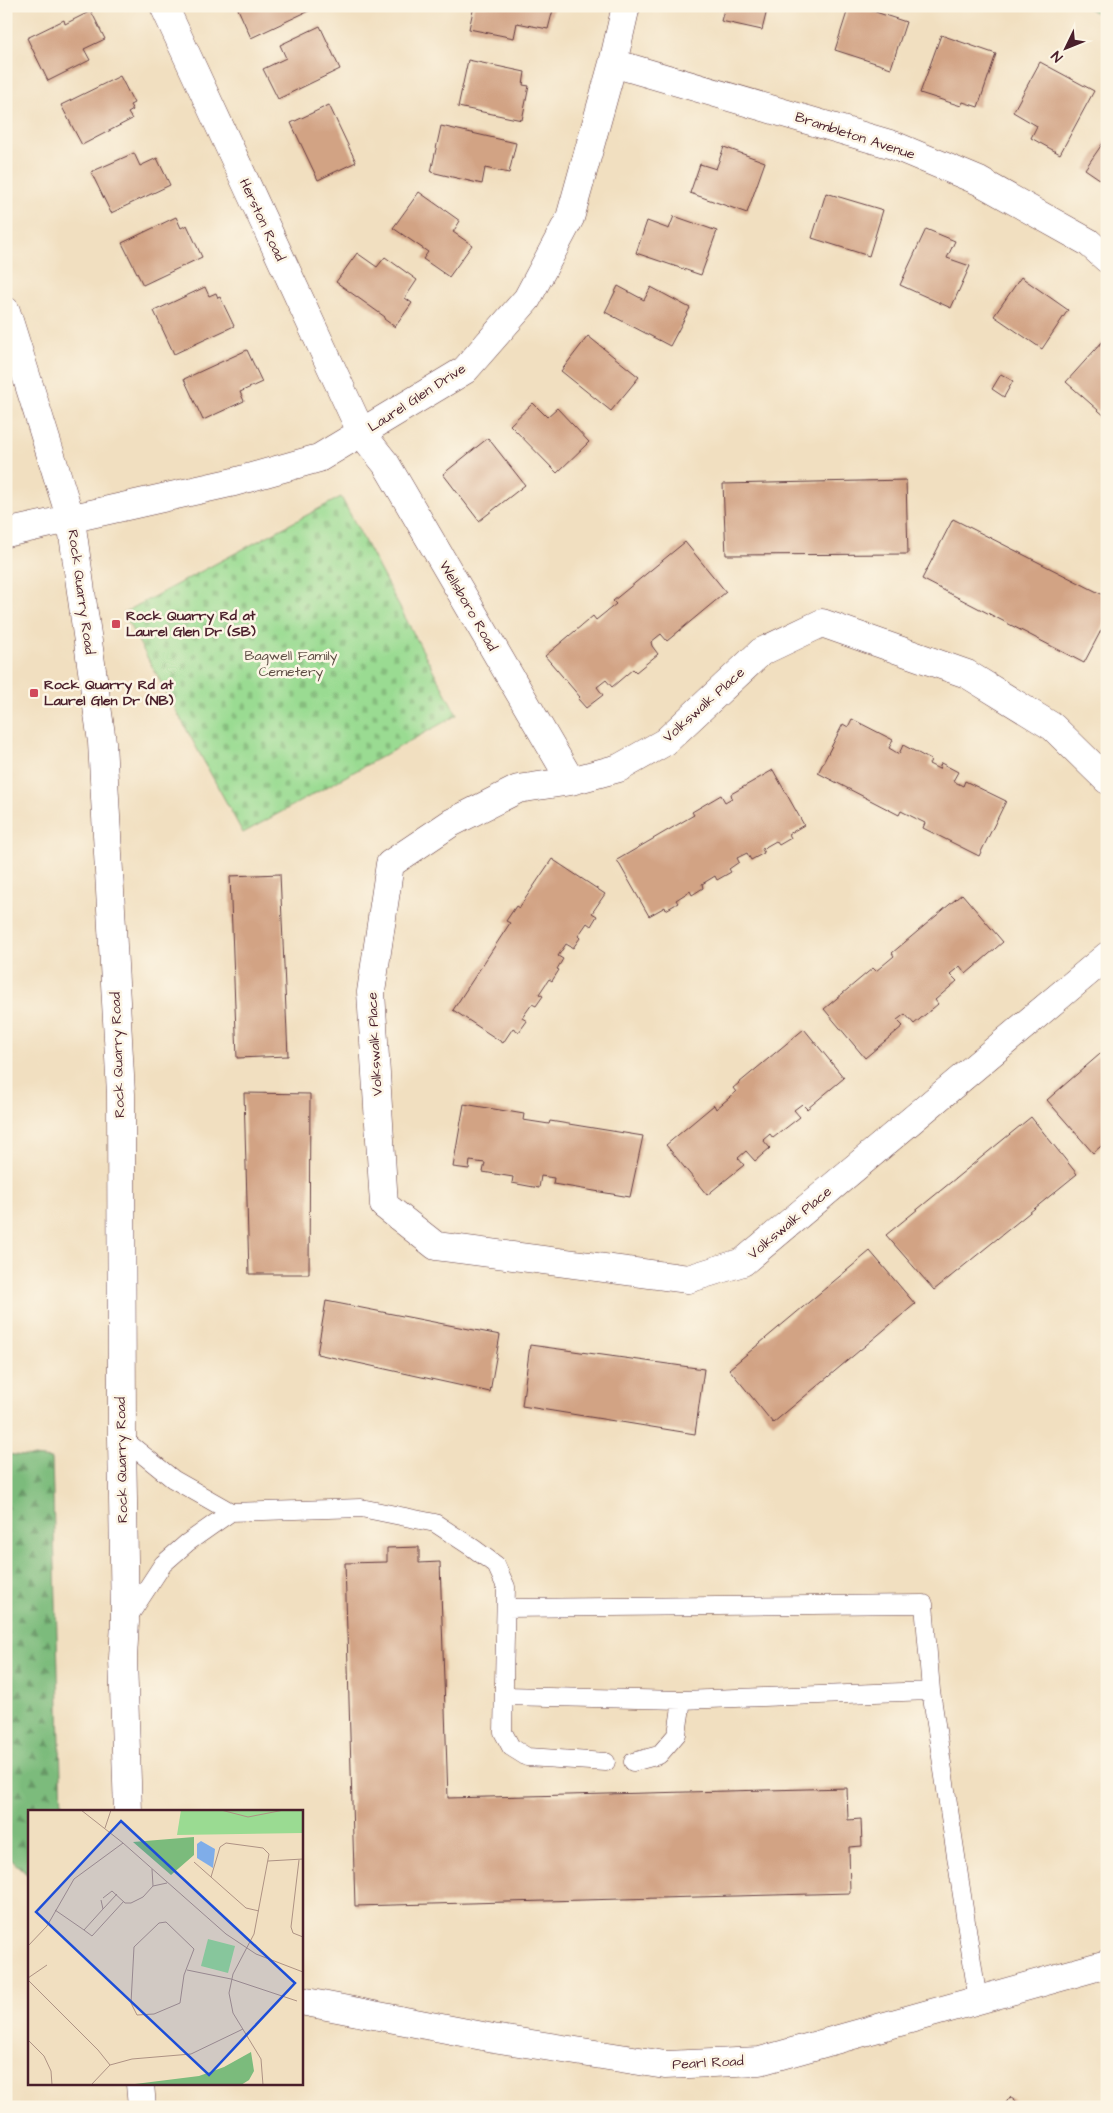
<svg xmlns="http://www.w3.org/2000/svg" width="1113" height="2113" font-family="'Architects Daughter',sans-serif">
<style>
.forest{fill:url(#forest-firs);stroke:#626d54}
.cemetery{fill:url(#cemetery-stones);stroke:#727d5e}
.building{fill:#d2a384}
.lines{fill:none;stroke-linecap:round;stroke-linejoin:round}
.service-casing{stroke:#633c41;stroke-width:19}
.minor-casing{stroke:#633c41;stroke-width:29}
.secondary-casing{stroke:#633c41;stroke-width:29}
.service{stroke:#fff;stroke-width:18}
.minor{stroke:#fff;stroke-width:28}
.secondary{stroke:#fff;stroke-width:28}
.poi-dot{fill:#d1495b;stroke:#fcf5e5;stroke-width:2}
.labels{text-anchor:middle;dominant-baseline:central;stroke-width:5;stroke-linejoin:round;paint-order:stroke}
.street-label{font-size:14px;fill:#4a1f2b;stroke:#fcf5e5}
.poi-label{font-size:14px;font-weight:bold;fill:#4a1f2b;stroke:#fcf5e5;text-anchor:start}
.park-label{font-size:14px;fill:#5e4e45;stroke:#fcf5e5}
.inset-road{fill:none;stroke:#ae9284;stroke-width:1}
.view{fill:#1d4ed8;fill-opacity:0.15;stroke:#1d4ed8;stroke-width:2.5}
.inset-edge{fill:none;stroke:#4a1f2b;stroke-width:2.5}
</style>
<defs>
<pattern id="forest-firs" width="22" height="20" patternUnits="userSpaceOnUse" patternTransform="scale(1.25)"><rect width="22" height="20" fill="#7bbb7c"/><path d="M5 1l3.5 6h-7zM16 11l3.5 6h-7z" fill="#679766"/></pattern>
<pattern id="cemetery-stones" width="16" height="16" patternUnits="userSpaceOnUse" patternTransform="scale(1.25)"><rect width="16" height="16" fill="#9adb92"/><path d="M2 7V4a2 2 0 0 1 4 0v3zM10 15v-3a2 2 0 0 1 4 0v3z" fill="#86bc7e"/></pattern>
</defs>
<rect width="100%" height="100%" fill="#fcf5e5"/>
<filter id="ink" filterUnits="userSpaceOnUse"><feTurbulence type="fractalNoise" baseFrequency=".02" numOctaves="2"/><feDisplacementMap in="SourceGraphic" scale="10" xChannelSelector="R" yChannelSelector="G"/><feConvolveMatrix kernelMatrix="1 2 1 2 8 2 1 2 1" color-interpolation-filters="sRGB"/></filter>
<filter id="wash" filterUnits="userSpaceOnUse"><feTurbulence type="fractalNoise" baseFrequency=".0096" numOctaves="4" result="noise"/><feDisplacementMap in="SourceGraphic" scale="20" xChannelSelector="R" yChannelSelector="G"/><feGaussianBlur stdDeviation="1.12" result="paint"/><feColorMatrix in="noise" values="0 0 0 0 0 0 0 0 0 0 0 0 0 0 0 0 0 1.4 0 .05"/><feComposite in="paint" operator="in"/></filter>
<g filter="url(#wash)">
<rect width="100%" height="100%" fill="#f1dfc0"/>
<path class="forest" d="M1084 6H1107V19Z
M6 1454 52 1459 62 1812H29V1876L6 1855Z"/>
<path class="cemetery" d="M341 497 457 715 243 833 123 613Z"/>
<g id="blocks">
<path class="building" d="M244 6H319L251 38 238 9Z
M474 6H554L548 29 517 23 514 38 469 29Z
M725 6H768L762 30 721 21Z
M849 6H857L906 22 891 68 835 50Z
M91 11 105 39 84 49 90 60 48 81 27 38 64 20 65 24Z
M320 26 340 69 278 99 263 69 286 58 280 45Z
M941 35 996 54 978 107 963 102 961 106 920 93Z
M468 60 525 72 523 85 529 86 522 120 458 107Z
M1040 62 1094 91 1060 154 1031 138 1037 126 1013 112Z
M120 76 134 103 130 105 133 110 128 113 132 119 82 145 61 105Z
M329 105 356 162 318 180 291 123Z
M441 126 516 143 509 173 485 168 482 184 431 172Z
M1107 137V184L1085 169Z
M724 147 765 162 747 213 690 193 700 164 716 169Z
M134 153 140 166 157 158 170 185 111 213 91 172Z
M419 192 460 221 453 232 472 245 449 277 423 259 428 252 393 228Z
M826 193 883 210 869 256 812 238Z
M674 216 717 231 701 275 636 253 647 221 669 229Z
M176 217 181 228 187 225 202 257 143 285 122 243Z
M926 229 955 241 947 258 970 266 951 308 900 285Z
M357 253 377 267 385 257 417 280 405 298 412 303 395 327 384 319 385 317 336 282Z
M1021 277 1068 310 1042 349 994 316Z
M618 286 644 300 651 287 690 308 670 346 605 312Z
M205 287 209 296 216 293 218 298 220 297 234 326 174 354 154 311Z
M588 336 639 377 611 411 561 371Z
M1103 341 1107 344V418L1066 382Z
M247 350 262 382 240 392 244 401 203 420 184 379Z
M1001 374 1013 381 1004 397 992 389Z
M533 403 547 417 557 408 589 442 557 473 510 425Z
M488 438 525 485 479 521 443 474Z
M906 480 908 554 726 555 723 484Z
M953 519 1107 597V619L1084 663 922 579Z
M685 542 726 592 667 641 661 634 651 642 652 646 658 654 636 672 633 669 612 687 606 680 597 687 603 695 586 708 578 699 580 697 545 656 593 616 596 620 616 604 613 601Z
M852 719 893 740 889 748 899 754 903 745 931 760 929 764 939 769 941 763 958 772 953 781 963 786 965 781 1006 801 979 856 923 828 925 823 901 811 899 815 818 773 843 724 848 727Z
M773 770 804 825 789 834 791 838 779 845 776 841 762 849 764 853 751 860 747 853 737 858 739 862 729 869 731 872 717 880 715 876 702 884 703 888 692 895 690 891 676 900 678 903 666 910 665 907 649 916 617 860 694 815 692 812 721 795 725 802 732 798 731 794Z
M552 859 605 894 592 913 597 916 591 926 587 923 578 936 580 938 573 948 566 944 558 956 563 959 557 969 559 970 552 981 549 979 539 994 543 996 536 1006 532 1004 522 1018 527 1021 519 1032 513 1028 503 1043 453 1010 510 923 506 921 516 906 519 908Z
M280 874 288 1056 237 1058 230 876Z
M962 894 1003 942 966 974 960 966 950 974 957 981 935 1000 938 1004 914 1024 905 1014 897 1020 903 1026 865 1058 824 1009 873 968 876 971 894 956 892 953Z
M804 1029 844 1078 807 1109 802 1104 794 1110 800 1117 773 1138 770 1134 763 1140 770 1148 755 1161 746 1151 738 1158 744 1165 707 1195 666 1145 714 1105 716 1109 736 1092 733 1088Z
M1107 1048V1141L1093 1153 1047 1100Z
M244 1093 310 1094 309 1274H249Z
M464 1104 524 1114 523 1120 549 1124 550 1121 643 1136 630 1197 553 1184 554 1178 541 1176 539 1188 512 1183 513 1177 483 1172 485 1163 470 1161 469 1169 453 1167Z
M1031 1117 1077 1174 934 1290 886 1235Z
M870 1251 915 1304 773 1423 729 1369Z
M326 1301 500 1335 490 1392 317 1354Z
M530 1345 704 1369 695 1434 522 1406Z
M419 1547V1563L440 1562 448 1798 847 1788 848 1820 861 1819 862 1846 849 1847 850 1893 355 1906 345 1563 387 1562V1548Z
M1010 2097 1023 2107H1003Z"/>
</g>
</g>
<g filter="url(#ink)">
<use href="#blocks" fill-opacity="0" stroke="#633c41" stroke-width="1"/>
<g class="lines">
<g class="service-casing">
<path id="service" d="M122 1438 173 1479 231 1512 187 1543 163 1564 125 1622
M231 1512 361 1508 435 1523 473 1548 496 1565 506 1587 503 1732 511 1747 527 1757 606 1762
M506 1608 924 1604 931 1691
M504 1696 682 1700
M633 1762 659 1755 677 1734 682 1700 931 1691 978 2001"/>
</g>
<g class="minor-casing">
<path id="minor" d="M164 6 362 434 386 464 571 781
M613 63 893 145 979 181 1088 242 1107 259
M6 533 234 482 319 458 465 370 527 299 570 218 613 63 626 6
M1107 780 1053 727 967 674 822 623 761 652 665 742 619 768 571 781 518 789 451 823 390 864 371 992 384 1205 436 1246 688 1279 743 1262 1107 956
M301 2001 493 2038 665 2065 760 2061 1107 1964"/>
</g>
<g class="secondary-casing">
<path id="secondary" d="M6 311 71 520 102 742 121 1094 122 1438 125 1622 123 1658 128 1812
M140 2084 142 2107"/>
</g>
<use href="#service" class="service"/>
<use href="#minor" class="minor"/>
<use href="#secondary" class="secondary"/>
</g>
</g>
<g class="poi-dot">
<rect x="111" y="619" width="10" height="10" rx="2.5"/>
<rect x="29" y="688" width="10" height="10" rx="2.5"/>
</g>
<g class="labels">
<g class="street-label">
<text transform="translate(855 136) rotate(18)">Brambleton Avenue</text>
<text transform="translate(262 220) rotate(65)">Herston Road</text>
<text transform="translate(417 398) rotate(-33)">Laurel Glen Drive</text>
<text transform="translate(81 592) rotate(82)">Rock Quarry Road</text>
<text transform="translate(468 606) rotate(60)">Wellsboro Road</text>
<text transform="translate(704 705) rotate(-42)">Volkswalk Place</text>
<text transform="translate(375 1044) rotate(-93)">Volkswalk Place</text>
<text transform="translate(118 1055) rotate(-92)">Rock Quarry Road</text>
<text transform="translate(790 1223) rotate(-40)">Volkswalk Place</text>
<text transform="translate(122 1460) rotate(-91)">Rock Quarry Road</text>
<text transform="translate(708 2063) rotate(-3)">Pearl Road</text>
</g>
<g class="poi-label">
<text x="126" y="616">Rock Quarry Rd at<tspan x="126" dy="16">Laurel Glen Dr (SB)</tspan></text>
<text x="44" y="685">Rock Quarry Rd at<tspan x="44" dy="16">Laurel Glen Dr (NB)</tspan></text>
</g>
<g class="park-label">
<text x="291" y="656">Bagwell Family<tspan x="291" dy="16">Cemetery</tspan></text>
</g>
</g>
<g transform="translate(28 1810)">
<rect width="275" height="275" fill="#f1dfc0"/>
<path d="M166 27V45L143 65 105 32ZM223 242 226 261 221 270 213 275H99L171 266 196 257Z" fill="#7bbb7c"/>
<path d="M180 129 207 136 200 163 173 156Z" fill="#9adb92"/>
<path d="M153 0H275V23L149 25Z" fill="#9adb92"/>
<path d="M173 31 187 39 185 58 169 48V34Z" fill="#7fade9"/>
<path class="inset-road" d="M53 0 95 33 198 124 228 144 275 162M193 0 220 7 256 0M77 18 83 0M271 50 263 117 265 123 275 127M240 51 275 49M166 52 218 98 231 101M124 59 125 76 139 73M183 67 192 37 198 33 235 38 241 44 226 124 205 164 201 183 205 203 233 249 235 275M75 88 84 81 97 93H103L115 87 125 76M75 99 89 84M27 100 56 120 75 99 73 90M138 112 166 139 156 165 152 193 126 204 109 205 103 193 106 137 131 113ZM56 120 64 126 96 91M0 136 19 116 46 69 95 33M159 160 203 169 269 191M0 168 19 155M0 170 70 240 82 255M0 230 16 246 23 261 24 275M63 275 82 255 104 249 163 244 215 219"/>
<path class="view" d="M93 11 267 173 181 265 8 102Z"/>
<rect width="275" height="275" class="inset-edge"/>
</g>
<rect width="1113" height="2113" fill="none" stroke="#fcf5e5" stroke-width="25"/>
<g transform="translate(1066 48) rotate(227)" stroke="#fcf5e5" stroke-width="4" paint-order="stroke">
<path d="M0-4L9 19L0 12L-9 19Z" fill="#4a1f2b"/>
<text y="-8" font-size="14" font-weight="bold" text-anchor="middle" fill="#4a1f2b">N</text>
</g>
</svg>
